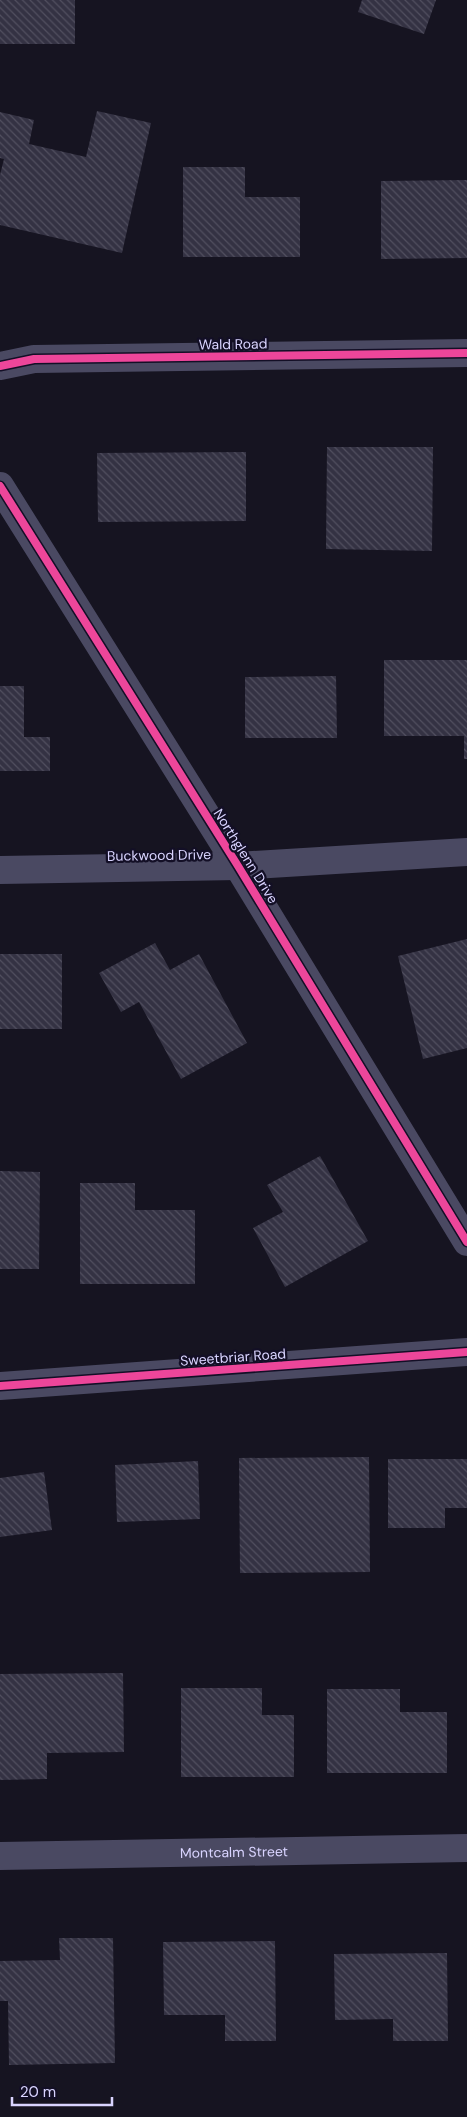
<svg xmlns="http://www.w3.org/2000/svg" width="467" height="2117" font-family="'DM Sans',sans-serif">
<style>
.building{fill:url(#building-back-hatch)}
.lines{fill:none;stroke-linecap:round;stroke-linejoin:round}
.minor{stroke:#4a4962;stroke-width:28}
.cycleway-casing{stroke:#130f26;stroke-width:11}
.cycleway{stroke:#ed469a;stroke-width:8}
.labels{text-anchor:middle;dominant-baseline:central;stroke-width:4.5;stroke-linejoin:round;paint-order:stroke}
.street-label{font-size:14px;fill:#d9d4ff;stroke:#130f26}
</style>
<defs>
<pattern id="building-back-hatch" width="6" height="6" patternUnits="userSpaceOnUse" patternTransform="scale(1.25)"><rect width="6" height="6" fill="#343243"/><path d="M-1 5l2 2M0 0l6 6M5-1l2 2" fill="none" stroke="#514f5f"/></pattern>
</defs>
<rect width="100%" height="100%" fill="#161421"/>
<path class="building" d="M0 0H75V44H0Z
M362 0H436L424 34 358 12Z
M97 111 151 123 122 253 0 225V175L4 159 0 158V112L34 120 29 144 86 157Z
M183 167H245V197H300V257H183Z
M467 180V258L381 259V181Z
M327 447H433L432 551 326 549Z
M246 452V521L98 522 97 453Z
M384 660H467V759H464V736H384Z
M336 676 337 738H245V677Z
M0 686H24V737H50V771H0Z
M467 939V1048L423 1059 398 956Z
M155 943 170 970 199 954 247 1043 181 1079 139 1002 121 1012 99 973Z
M0 954H62V1029H0Z
M320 1156 368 1241 285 1287 253 1228 283 1212 267 1185Z
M0 1171 40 1172 39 1269H0Z
M80 1183H135V1210H195V1284H80Z
M369 1457 370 1572 240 1573 239 1458Z
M388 1459H467V1508H445V1528H388Z
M198 1461 200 1519 117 1522 115 1465Z
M44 1472 52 1530 0 1537V1478Z
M123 1673 124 1752 47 1753V1779L0 1780V1674Z
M181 1688H262V1715H294V1777H181Z
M327 1689H400V1712H447V1773H327Z
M59 1938H113L115 2063 9 2065 8 2001H0V1961L60 1960Z
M275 1941 276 2041H225V2015H164L163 1942Z
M447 1953 448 2041H393V2019L335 2020 334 1954Z"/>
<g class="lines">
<g class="minor">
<path d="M0 366 34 359 467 353"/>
<path d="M0 486 238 866 467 1242"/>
<path d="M0 870 238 866 467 852"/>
<path d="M0 1386 467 1352"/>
<path id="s1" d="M0 1856 467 1848"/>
</g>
<g class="cycleway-casing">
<path id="cycleway" d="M0 366 34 359 467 353
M0 486 238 866 467 1242
M0 1386 467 1352"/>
</g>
<use href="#cycleway" class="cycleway"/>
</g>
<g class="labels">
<g class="street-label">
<text transform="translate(233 344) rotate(-1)">Wald Road</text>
<text transform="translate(159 855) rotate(-1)">Buckwood Drive</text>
<text transform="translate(246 856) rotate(58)">Northglenn Drive</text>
<text transform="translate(233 1357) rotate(-4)">Sweetbriar Road</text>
<text stroke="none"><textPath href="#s1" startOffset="234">Montcalm Street</textPath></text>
</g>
</g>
<path d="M12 2097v8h100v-8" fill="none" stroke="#d9d4ff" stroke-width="2.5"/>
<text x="20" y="2097" font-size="15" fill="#d9d4ff" stroke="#130f26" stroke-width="4" paint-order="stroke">20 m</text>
</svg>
